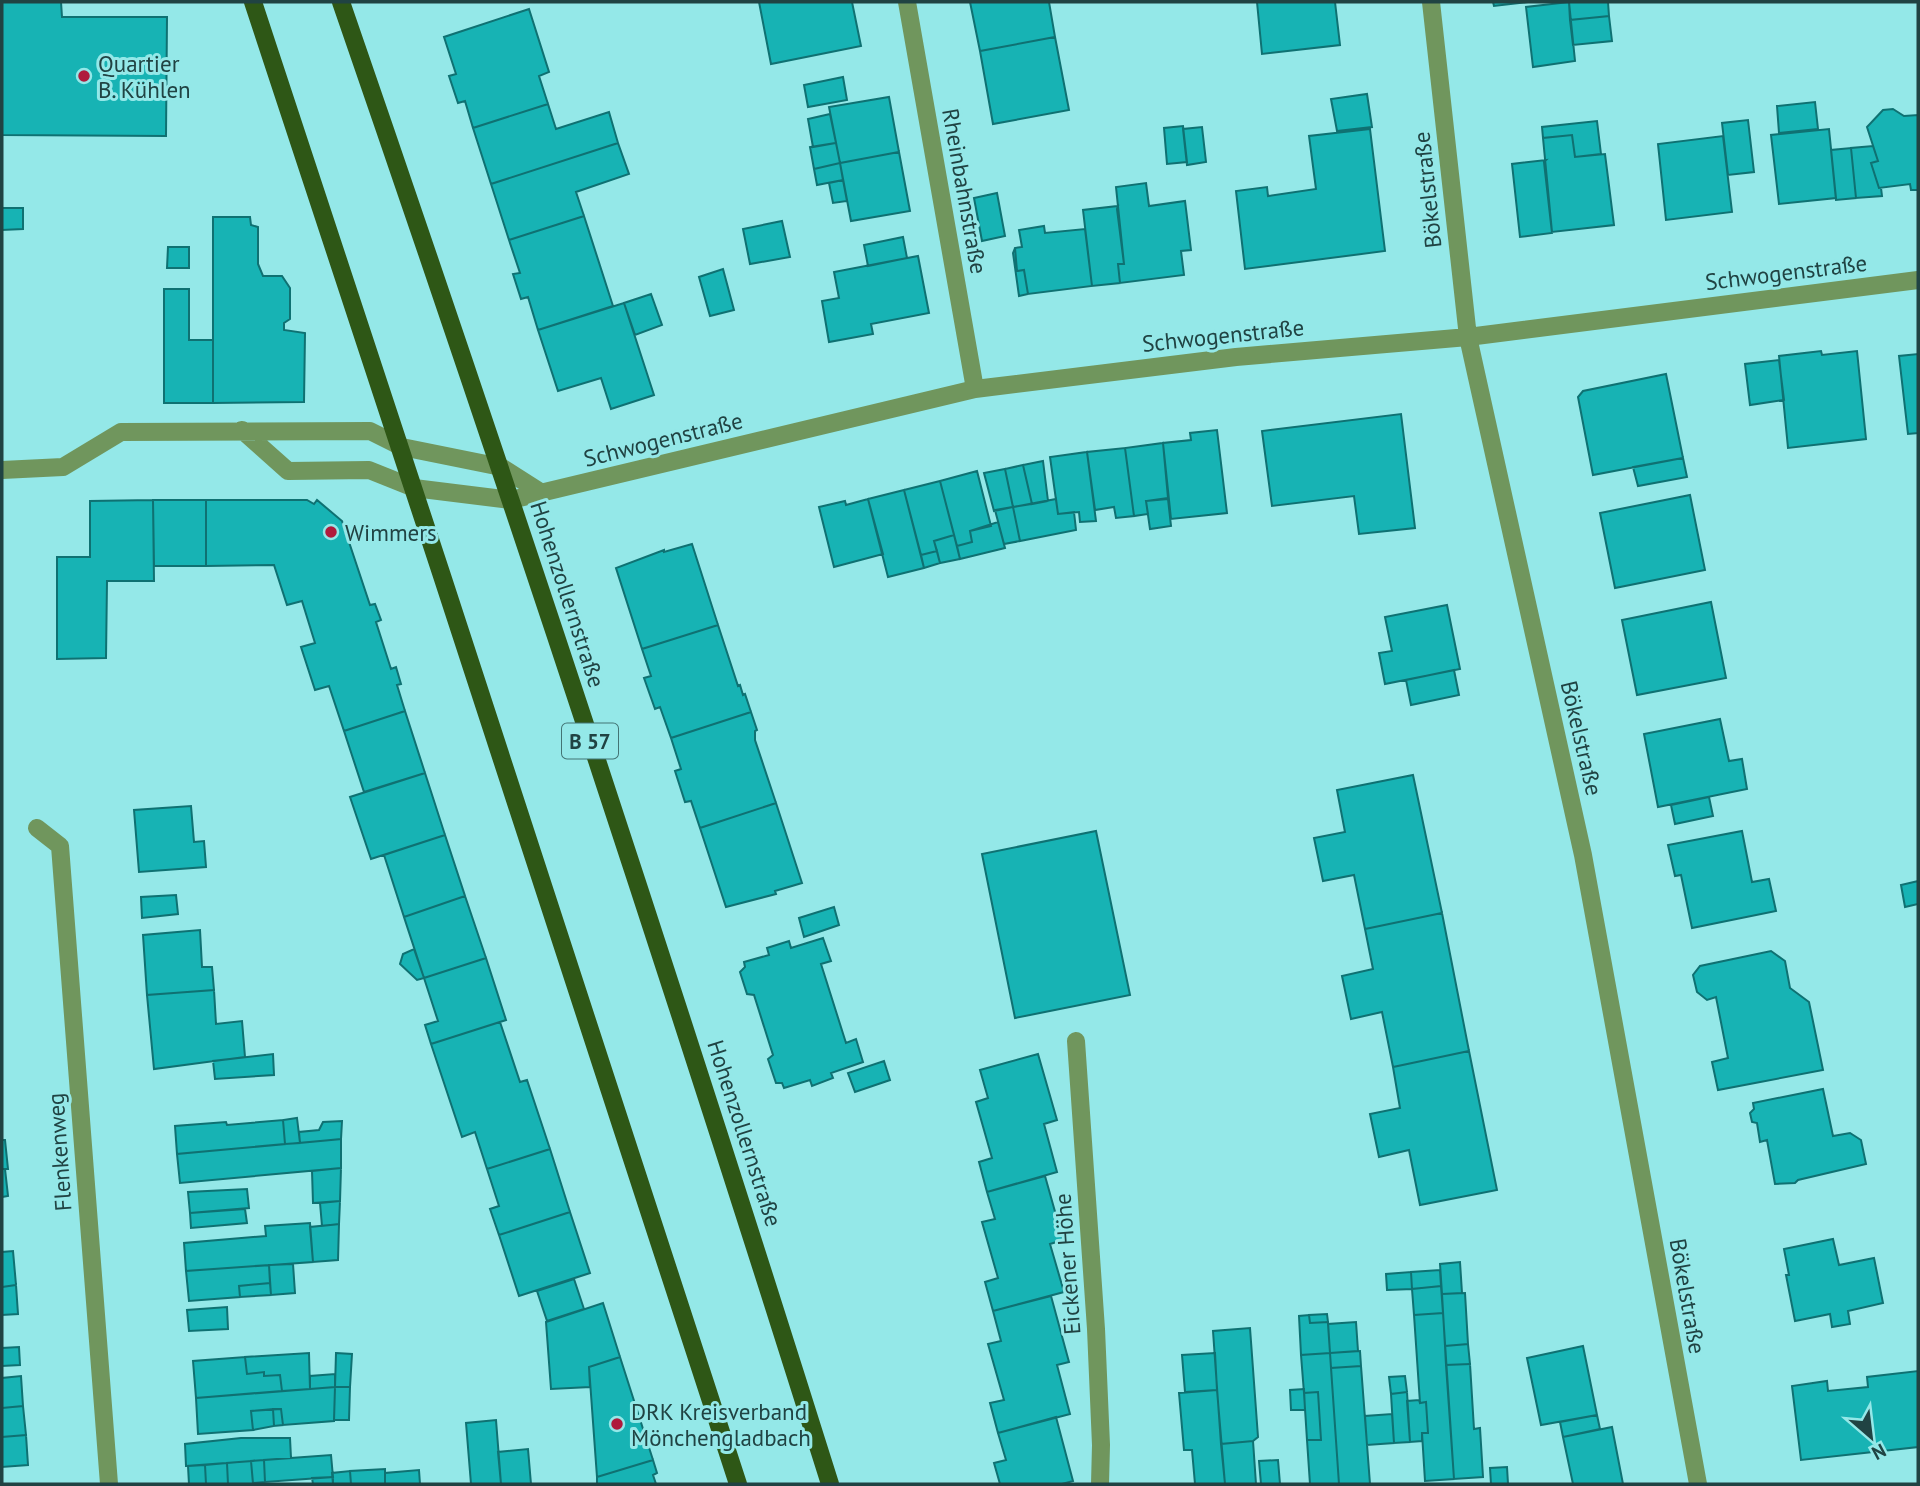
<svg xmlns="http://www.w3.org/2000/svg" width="1920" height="1486" font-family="'PT Sans',sans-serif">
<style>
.building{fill:#17b3b4;stroke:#0f7172;stroke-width:2}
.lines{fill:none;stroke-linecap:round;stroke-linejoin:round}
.minor{stroke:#70965d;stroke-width:18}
.major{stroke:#2e5716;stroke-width:18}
.poi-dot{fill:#af1b3c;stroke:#94e8e8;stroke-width:2.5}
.labels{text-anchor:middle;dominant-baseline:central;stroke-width:6;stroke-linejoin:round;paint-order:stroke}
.shield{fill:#94e8e8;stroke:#437474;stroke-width:2}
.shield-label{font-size:21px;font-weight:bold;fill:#204343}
.poi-label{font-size:23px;fill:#204343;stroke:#94e8e8;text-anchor:start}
.street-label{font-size:23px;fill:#204343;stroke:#94e8e8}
</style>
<rect width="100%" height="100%" fill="#94e8e8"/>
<path class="building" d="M2 2H61L62 17H167L166 136 2 135Z
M759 2H852L861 46 771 64Z
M970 2H1049L1055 37 980 51Z
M1257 2H1335L1340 45 1262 54Z
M1493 2H1528L1494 6Z
M1569 2H1608L1609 16 1570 20Z
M1569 2 1575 61 1533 67 1526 7Z
M529 9 549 72 539 76 548 104 473 128 465 101 458 103 449 76 456 74 444 37Z
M1609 16 1612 41 1573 45 1570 20Z
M1055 37 1069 110 993 124 980 51Z
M843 77 847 100 808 107 804 85Z
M1367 94 1372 127 1337 131 1331 99Z
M889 97 899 152 840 163 829 107Z
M1815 102 1818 129 1779 133 1777 106Z
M548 104 556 129 609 112 618 143 491 184 473 128Z
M1893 109 1904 116 1918 115V190H1911L1910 184 1879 188 1871 163 1878 161 1867 127 1883 110Z
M830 114 836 143 813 147 808 119Z
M1748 120 1754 172 1728 175 1722 123Z
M1597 121 1601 154 1575 157 1572 135 1543 138 1542 127Z
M1183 126 1187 162 1167 164 1164 128Z
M1202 127 1206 162 1187 165 1183 129Z
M1370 129 1385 251 1245 269 1236 191 1267 187 1268 196 1316 189 1309 136Z
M1829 129 1836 198 1779 204 1771 135Z
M1572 135 1575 157 1605 154 1614 225 1552 232 1543 138Z
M1723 136 1732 212 1666 220 1658 144Z
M618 143 629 174 576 192 584 216 509 240 491 184Z
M836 143 840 163 814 169 810 147Z
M1873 146 1878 161 1871 163 1879 188H1881L1882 196 1856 198 1851 148Z
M1851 148 1856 198 1836 200 1831 150Z
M899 152 910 211 851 221 840 163Z
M1546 160 1544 162 1552 233 1520 237 1512 164Z
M840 163 843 180 817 185 814 169Z
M843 180 847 201 833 203 829 183Z
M1146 183 1149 206 1185 201 1191 250 1181 251 1184 275 1120 283 1118 264H1124L1116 187Z
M997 193 1005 236 982 241 974 198Z
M1118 206 1117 209 1124 264H1118L1120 283 1092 286 1083 210Z
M2 208H23V229L2 230Z
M584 216 613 306 538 330 528 297 521 299 513 274 520 273 509 240Z
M213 217H250L251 225 258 227V264L263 276H282L290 288V319L284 323V330L305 333 304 402 213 403Z
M782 221 790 257 750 264 743 229Z
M1044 226 1045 233 1085 229 1092 286 1028 294 1024 270 1017 271 1015 248 1022 247 1019 230Z
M903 237 907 258 868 266 864 245Z
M168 247H189V268H167Z
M1015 248 1017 271 1024 270 1028 294 1019 296 1013 253Z
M918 256 929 313 871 324 873 334 829 342 822 301 839 298 834 272Z
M723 269 734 310 710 316 699 277Z
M164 289H189V340H213V403H164Z
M651 294 662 325 635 335 624 303Z
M624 303 654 395 611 409 601 378 558 391 538 330Z
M1821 351 1822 355 1857 351 1866 439 1788 448 1779 356Z
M1918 354V433L1908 434 1899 356Z
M1779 360 1784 400 1750 405 1745 364Z
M1666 374 1683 458 1593 475 1578 397 1583 391Z
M1401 414 1415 528 1359 534 1354 496 1272 506 1262 431Z
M1217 430 1227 513 1171 519 1163 443 1191 440 1190 433Z
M1163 443 1168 498 1146 501 1148 514 1134 516 1125 448Z
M1125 448 1134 516 1116 518 1114 507 1095 510 1087 452Z
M1087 452 1096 521 1080 522 1079 512 1058 514 1050 457Z
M1683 458 1687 477 1638 486 1633 467Z
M1043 461 1048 501 1032 504 1023 465Z
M1023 465 1032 504 1013 507 1005 469Z
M1005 469 1013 507 994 511 984 473Z
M977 471 991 526 970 531 972 542 957 546 940 481Z
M940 481 954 535 934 541 937 551 921 555 904 490Z
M904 490 924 568 888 577 868 499Z
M1690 495 1705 570 1615 588 1600 513Z
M868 499 883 554 834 567 819 507 845 501 846 505Z
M1056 499 1058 514 1074 512 1076 530 1020 541 1013 507Z
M1168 499 1171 526 1150 529 1146 501Z
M153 500H206V566H154Z
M153 500 154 581H107L106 658 57 659V557H90V501Z
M206 500H307L314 504 317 500 342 521 370 605 375 604 381 620 376 622 391 669 396 667 401 684 397 685 405 711 344 731 329 686 315 690 301 647 315 643 302 601 287 605 274 565 206 566Z
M1013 507 1020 541 1004 544 995 510Z
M998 522 1005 548 960 559 957 546 972 542 970 531Z
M954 535 960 559 940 563 934 541Z
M692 544 718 625 642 649 616 568 664 550V552Z
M937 551 940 563 924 568 921 555Z
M1711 602 1726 678 1637 695 1622 620Z
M1447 605 1460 669 1385 684 1379 653 1392 651 1385 617Z
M718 625 738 686 740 685 743 695 745 694 751 712 671 738 660 707 655 709 644 678 651 676 642 649Z
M1454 670 1459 695 1411 705 1406 680Z
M405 711 425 773 364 792 344 731Z
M751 712 757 730 755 731V740L776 803 700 828 691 801 685 802 675 771 681 769 671 738Z
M1720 719 1729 761 1742 759 1747 789 1658 807 1644 734Z
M425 773 445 835 371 859 350 797Z
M1413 775 1442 913 1365 929 1354 875 1323 881 1314 838 1345 832 1337 790Z
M1709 797 1713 816 1675 824 1671 805Z
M776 803 802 883 775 891 776 894 726 907 700 828Z
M191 806 194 842 204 841 206 867 139 872 134 810Z
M1096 831 1130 995 1015 1018 982 854Z
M1742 831 1752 882 1769 879 1776 911 1692 928 1681 875 1675 876 1668 845Z
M445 835 465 896 404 917 384 855Z
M1918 881V904L1905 907 1901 885Z
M176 895 178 914 142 918 141 897Z
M465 896 486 958 424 978 404 917Z
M834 907 839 925 804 937 799 918Z
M1442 913 1469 1051 1393 1067 1382 1012 1351 1019 1342 976 1373 969 1365 929Z
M200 930 202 967H212L214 990 147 995 143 935Z
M823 938 831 961 821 964 846 1043 856 1039 863 1062 831 1073 833 1078 812 1086 810 1080 784 1088 782 1083H776L768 1059 773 1055 754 995 747 994 740 972 745 967 744 962 769 955 767 948 789 941 791 948Z
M414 949 424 978 417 980 400 964 403 954Z
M1771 951 1785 961 1790 988 1809 1002 1823 1070 1718 1090 1712 1062 1728 1058 1716 997 1707 1000 1697 992 1693 975 1700 966Z
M486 958 506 1020 431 1044 425 1025 438 1021 424 978Z
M214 990 216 1024 242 1021 245 1057 154 1069 147 995Z
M500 1022 520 1082 527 1080 550 1149 487 1169 475 1132 462 1137 431 1044Z
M1469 1051 1497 1190 1420 1205 1409 1150 1379 1157 1370 1114 1400 1108 1393 1067Z
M273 1054 274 1075 215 1079 213 1061Z
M1038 1054 1057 1120 1044 1124 1057 1172 987 1192 979 1162 992 1158 976 1102 988 1098 980 1070Z
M884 1061 890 1080 855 1092 848 1073Z
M1823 1089 1833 1136 1850 1133 1861 1140 1866 1164 1798 1180 1795 1183 1775 1184 1767 1140 1760 1142 1757 1123 1752 1122 1750 1113 1754 1109 1753 1103Z
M297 1118 300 1143 285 1144 283 1120Z
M283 1120 285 1144 177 1154 175 1126 226 1122 227 1125Z
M342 1121 341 1139 300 1143 299 1132 319 1130 323 1122Z
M341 1139V1168L180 1183 177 1154Z
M2 1140H5L8 1169H2Z
M550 1149 570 1212 499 1235 490 1209 499 1206 487 1169Z
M341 1168 340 1201 313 1203 312 1171Z
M2 1169H5L8 1196 2 1197Z
M1045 1176 1063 1240 1050 1244 1064 1292 993 1311 985 1282 998 1278 982 1222 995 1219 987 1192Z
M247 1189 249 1208 190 1213 188 1192Z
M340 1201 339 1224 322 1226 320 1203Z
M245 1209 247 1223 191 1228 190 1213Z
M570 1212 590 1273 519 1296 499 1235Z
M310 1223 313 1262 186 1271 184 1243 266 1236 265 1226Z
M339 1224 338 1260 313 1262 310 1227Z
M1833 1239 1839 1265 1874 1258 1883 1303 1848 1311 1850 1324 1832 1327 1830 1314 1795 1321 1786 1275H1789L1784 1249Z
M13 1251 16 1285 2 1287V1252Z
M1460 1262 1462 1293 1442 1294 1440 1264Z
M293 1264 295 1293 271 1295 269 1265Z
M269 1265 270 1283 239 1286 240 1297 189 1301 186 1271Z
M1440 1270 1441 1286 1412 1289 1411 1272Z
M1411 1272 1412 1289 1387 1290 1386 1274Z
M574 1279 584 1309 547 1321 537 1291Z
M270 1283 271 1295 240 1297 239 1286Z
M16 1285 18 1314 2 1315V1287Z
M1441 1286 1443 1313 1414 1315 1412 1289Z
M1465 1293 1468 1344 1445 1346 1442 1294Z
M1051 1296 1069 1362 1057 1365 1070 1414 998 1433 990 1403 1004 1400 988 1344 1001 1341 993 1311Z
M603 1303 620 1357 589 1367 590 1387 551 1389 546 1322Z
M227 1307 228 1329 189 1331 187 1310Z
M1443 1313 1454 1479 1425 1481 1422 1433H1428L1426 1402 1420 1403 1414 1315Z
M1327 1314 1328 1322 1310 1323 1309 1315Z
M1309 1315 1310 1323 1328 1322 1330 1353 1301 1355 1299 1316Z
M1356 1322 1358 1351 1330 1353 1328 1324Z
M1250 1328 1258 1437 1253 1441 1221 1444 1213 1331Z
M1468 1344 1470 1364 1446 1365 1445 1346Z
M1583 1346 1597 1415 1541 1425 1527 1358Z
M19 1347 20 1365 2 1366V1348Z
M1360 1351 1361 1366 1331 1368 1330 1353Z
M309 1353 310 1389 282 1391 280 1375 264 1376V1372L247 1374 245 1357Z
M336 1353 352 1354 350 1387H335Z
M1215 1353 1217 1390 1185 1392 1182 1355Z
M1330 1353 1339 1484H1310L1307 1440H1321L1318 1392 1304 1393 1301 1355Z
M245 1357 247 1374 264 1372V1376L280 1375 282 1391 196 1398 193 1361Z
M620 1357 653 1460 597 1477 589 1367Z
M1470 1364 1474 1429 1480 1428 1483 1477 1454 1479 1446 1365Z
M1361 1366 1370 1484H1339L1331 1368Z
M1918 1371V1447L1801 1460 1792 1386 1827 1381 1828 1391 1868 1387 1867 1377Z
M335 1374V1387L310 1389V1376Z
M21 1376 23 1406 2 1408V1378Z
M1405 1376 1407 1392 1391 1394 1389 1377Z
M335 1387 334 1421 283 1425 281 1409 251 1411 253 1430 198 1434 196 1398Z
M335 1387H350L349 1420H334Z
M1304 1389 1305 1410H1291L1290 1390Z
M1217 1390 1225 1484H1195L1192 1450H1184L1179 1393Z
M1318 1392 1321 1440H1307L1304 1393Z
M1407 1392 1410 1442 1394 1443 1391 1394Z
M1419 1400 1420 1403 1426 1402 1428 1433H1422V1441L1410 1442 1407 1401Z
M23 1406 26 1435 2 1437V1408Z
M273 1409H281L283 1425 274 1426Z
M273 1409 274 1426 253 1430 251 1411Z
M1392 1414 1394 1443 1367 1445 1365 1416Z
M1597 1415 1600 1429 1563 1437 1560 1422Z
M1056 1417 1073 1481 1062 1484H1000L994 1463 1006 1460 998 1433Z
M496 1420 501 1484H471L466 1423Z
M1612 1427 1623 1484H1573L1563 1437Z
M26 1435 28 1465 2 1467V1437Z
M241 1438H290L291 1458 186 1466 185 1444Z
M1253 1441 1256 1484H1225L1221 1444Z
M528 1449 531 1484H501L498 1452Z
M331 1455 333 1477 265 1482 264 1460Z
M264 1460 265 1482 253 1483 251 1461Z
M653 1460 657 1473 653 1475 656 1484H597V1477Z
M1278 1460 1280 1484H1261L1259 1461Z
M251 1461 253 1484H228L227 1463Z
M227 1463 228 1484H206L205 1465Z
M205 1465 206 1484H189L188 1466Z
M1507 1467 1508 1484H1491L1490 1468Z
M385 1469V1484H351L350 1471Z
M419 1470 420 1484H385V1473Z
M350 1471 351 1484H333L332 1473Z
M333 1477V1484H313L312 1478Z"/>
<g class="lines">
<path class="minor" d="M907 2 975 389
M1431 2 1468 337 1583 855 1698 1484
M242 430 288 471 369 470 414 488 511 500 975 389 1236 357 1468 337 1918 280
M2 470 63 467 121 432 370 431 402 447 501 467 542 493
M37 828 60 846 109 1484
M1076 1041 1096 1329 1101 1445 1100 1484"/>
<path class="major" d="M253 2C418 495 575 990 738 1484
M341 2C511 494 674 988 830 1484"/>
</g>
<g class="poi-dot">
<circle cx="84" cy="76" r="7"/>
<circle cx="331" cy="532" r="7"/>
<circle cx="617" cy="1424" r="7"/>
</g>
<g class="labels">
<rect class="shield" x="562" y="723.5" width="56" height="35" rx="5"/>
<g class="shield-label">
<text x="590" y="741">B 57</text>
</g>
<g class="poi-label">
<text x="98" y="63">Quartier<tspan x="98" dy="26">B. Kühlen</tspan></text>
<text x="345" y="532">Wimmers</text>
<text x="631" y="1411">DRK Kreisverband<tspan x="631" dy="26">Mönchengladbach</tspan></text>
</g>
<g class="street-label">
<text transform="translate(1427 190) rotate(-96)">Bökelstraße</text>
<text transform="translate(965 191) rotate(80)">Rheinbahnstraße</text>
<text transform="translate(1786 272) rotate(-7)">Schwogenstraße</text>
<text transform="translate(1223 335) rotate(-6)">Schwogenstraße</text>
<text transform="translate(663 439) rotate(-14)">Schwogenstraße</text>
<text transform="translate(568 594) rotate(72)">Hohenzollernstraße</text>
<text transform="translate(1582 738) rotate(77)">Bökelstraße</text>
<text transform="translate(745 1133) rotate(72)">Hohenzollernstraße</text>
<text transform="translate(59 1152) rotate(-94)">Flenkenweg</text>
<text transform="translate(1067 1264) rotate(-94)">Eickener Höhe</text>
<text transform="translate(1688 1296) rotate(80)">Bökelstraße</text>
</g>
</g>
<rect width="1920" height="1486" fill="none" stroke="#204343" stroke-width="7"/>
<g transform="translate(1871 1437) rotate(152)" stroke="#94e8e8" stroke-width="5" paint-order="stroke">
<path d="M0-5L12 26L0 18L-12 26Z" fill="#204343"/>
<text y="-10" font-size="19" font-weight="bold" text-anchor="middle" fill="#204343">N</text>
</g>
</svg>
